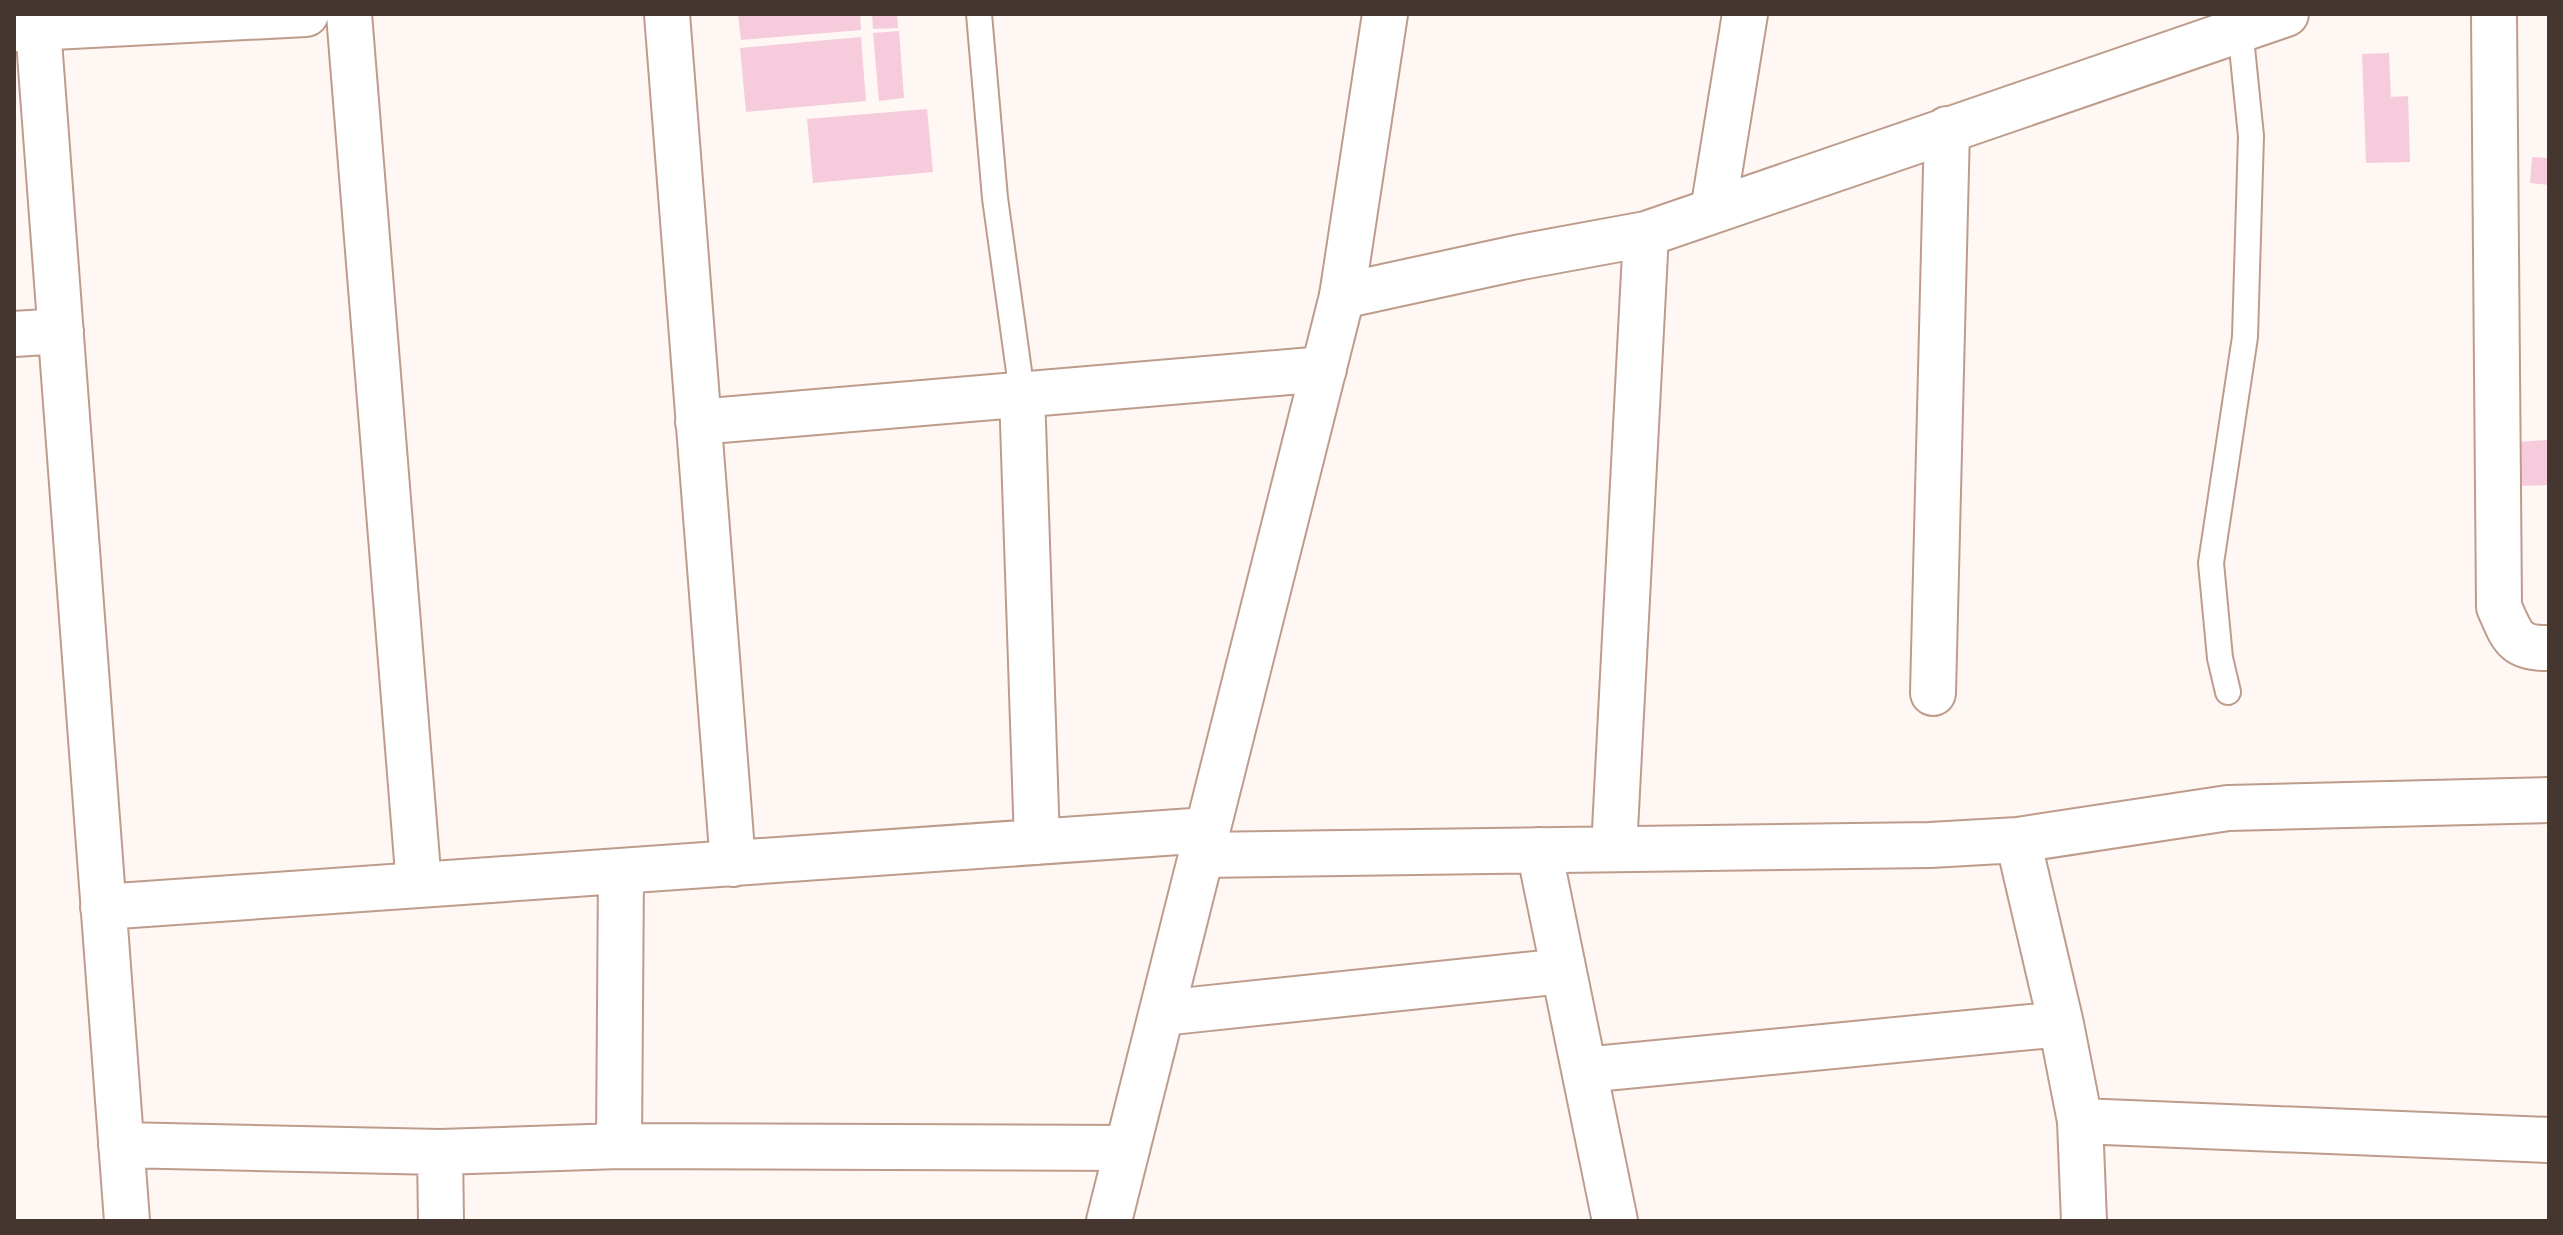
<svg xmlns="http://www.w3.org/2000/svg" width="2563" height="1235" font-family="Quicksand,sans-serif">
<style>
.building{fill:#f6ccdc}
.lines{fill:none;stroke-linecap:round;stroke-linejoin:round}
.lane-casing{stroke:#be9c8c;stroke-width:28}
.street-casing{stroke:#be9c8c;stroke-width:48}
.secondary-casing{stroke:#be9c8c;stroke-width:48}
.lane{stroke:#fff;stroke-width:24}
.street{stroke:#fff;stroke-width:44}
.secondary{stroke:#fff;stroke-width:44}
</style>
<rect width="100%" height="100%" fill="#fef7f3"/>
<path class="building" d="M738 14H860L861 30 741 40Z
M872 14H897L898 28 873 29Z
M899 31 904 98 879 101 873 33Z
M861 37 866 101 746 112 740 48Z
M2389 53 2391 97 2408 96 2410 162 2366 163 2362 54Z
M927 109 933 172 813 183 807 119Z
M2532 157 2549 158V185L2530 183Z
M2547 440 2548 485 2520 486 2518 442Z"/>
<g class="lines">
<g class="lane-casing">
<path id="lane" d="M979 14 995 198 1022 393
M2228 692 2220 658 2211 563 2245 337 2251 136 2240 28"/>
</g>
<g class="street-casing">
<path id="street" d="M37 14 127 1221
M349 14 419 885
M667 14 733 864
M2494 14 2499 607C2512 636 2514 649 2549 648
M14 29 306 14
M1713 211 1745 14
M1342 296 1521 257 1646 234 2286 14
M14 334 61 331
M1022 393 1037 842
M698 422 1324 369
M1933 693 1947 129
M2018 840 2061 1024 2080 1121 2084 1221
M1614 849 1646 234
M1539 850 1615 1221
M1201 855 1930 845 2018 840 2228 808 2549 800
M103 907 1207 830
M1162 1013 1563 971
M1584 1070 2061 1024
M2080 1121 2549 1140
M121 1145 440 1152 619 1146 1127 1148
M619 1146 621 871
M440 1152 441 1221"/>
</g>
<g class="secondary-casing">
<path id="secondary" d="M1109 1221 1342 296 1385 14"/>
</g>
<use href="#lane" class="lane"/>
<use href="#street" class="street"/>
<use href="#secondary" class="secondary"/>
</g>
<rect width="2563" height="1235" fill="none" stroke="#453730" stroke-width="32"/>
</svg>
